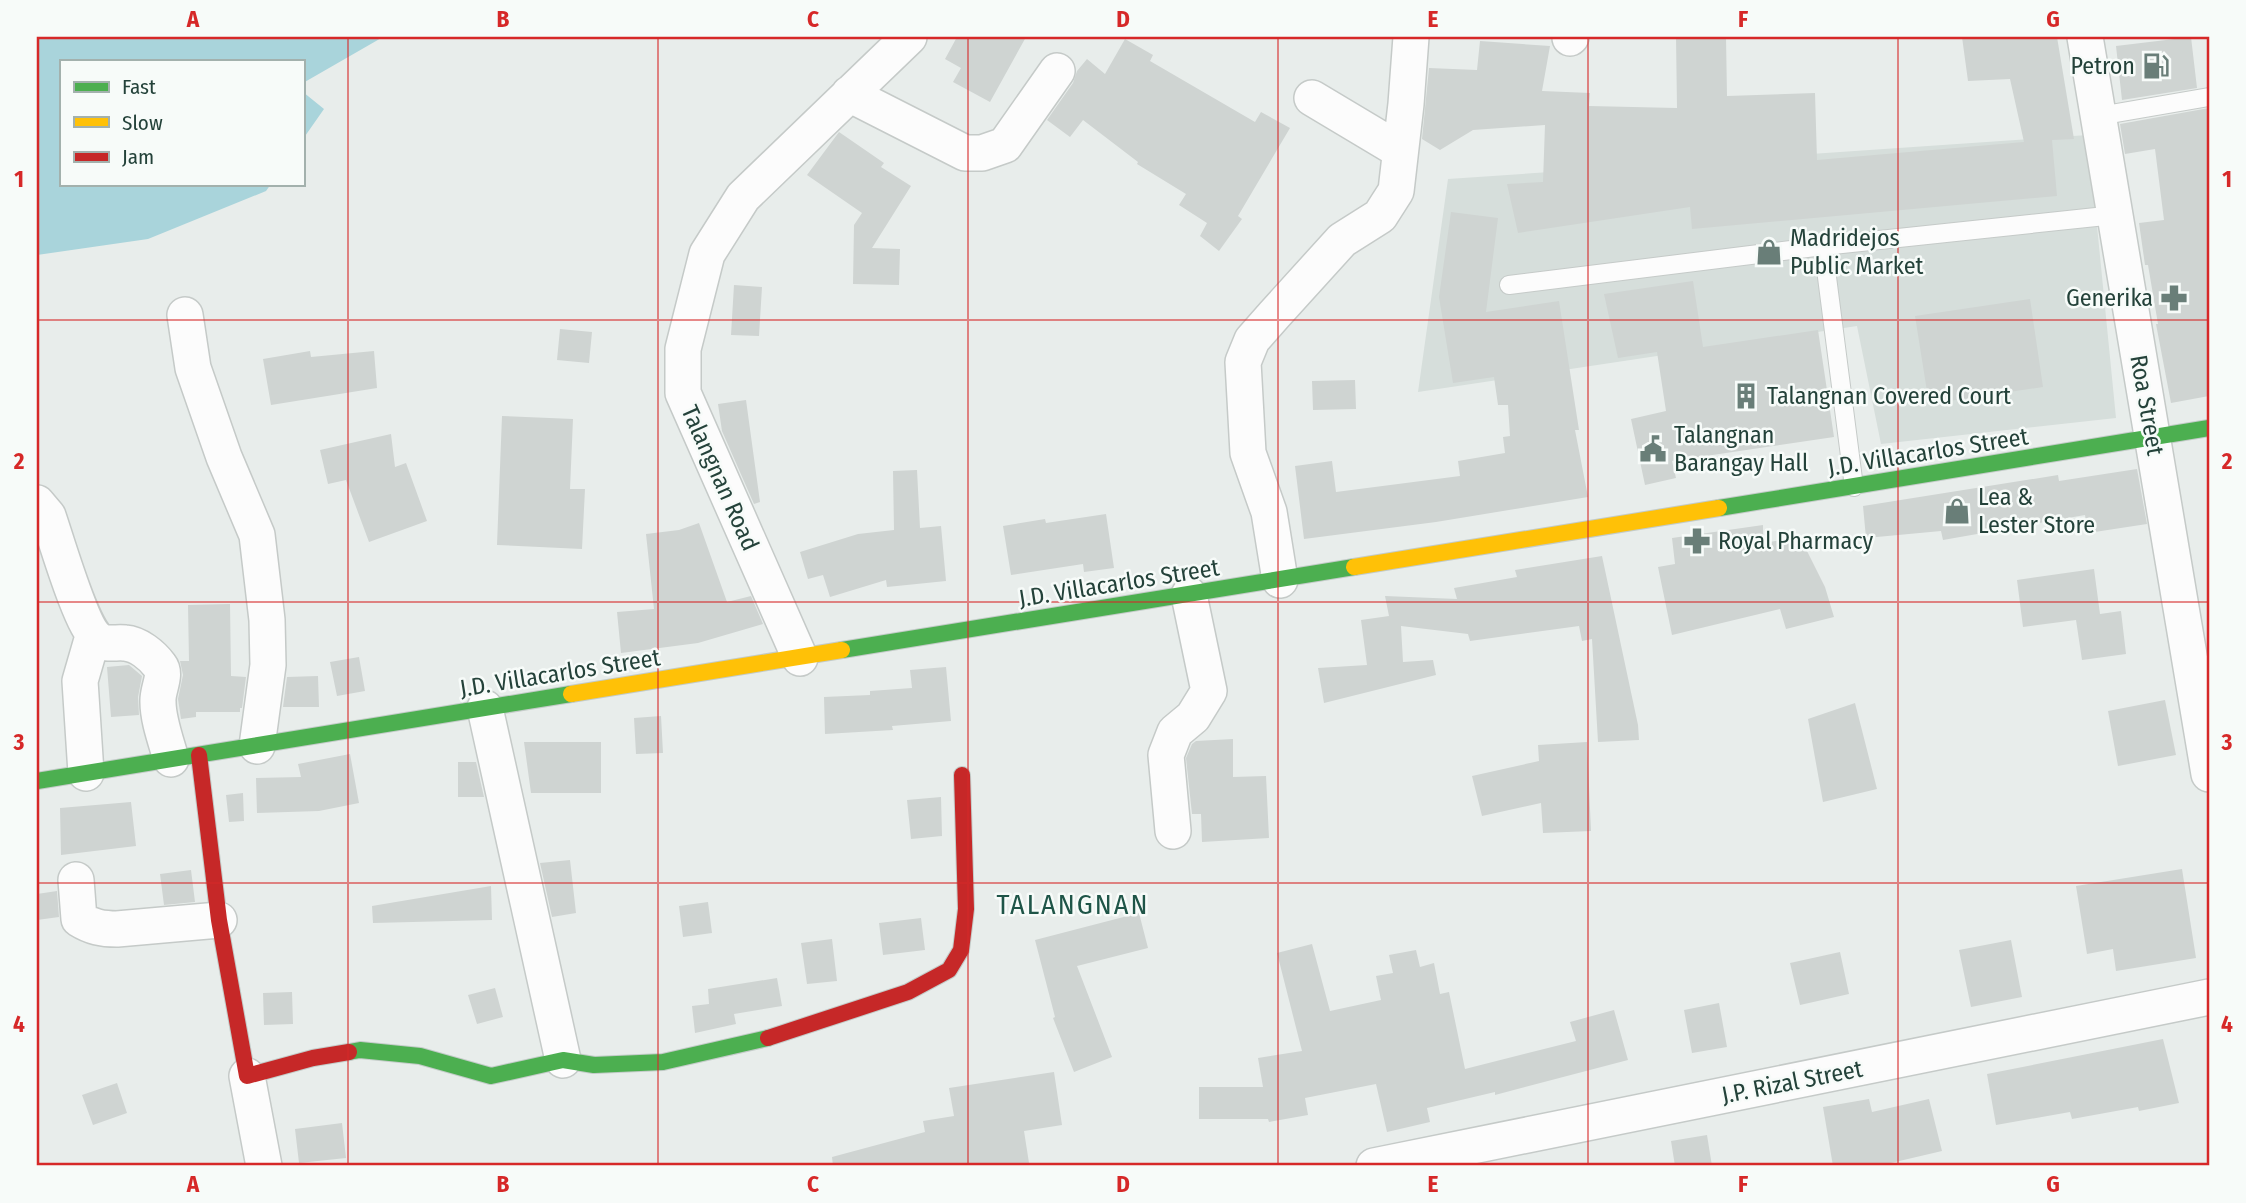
<svg xmlns="http://www.w3.org/2000/svg" width="2246" height="1203" font-family="'Fira Sans Condensed',sans-serif">
<style>
.built{fill:#d6dedb}
.water{fill:#a9d4db}
.building{fill:#cfd4d2}
.lines{fill:none;stroke-linecap:round;stroke-linejoin:round}
.lane-casing{stroke:#c5cac8;stroke-width:20}
.street-casing{stroke:#c5cac8;stroke-width:38}
.fast-casing{stroke:#c3cbc8;stroke-width:18}
.slow-casing{stroke:#c3cbc8;stroke-width:18}
.jam-casing{stroke:#c3cbc8;stroke-width:18}
.lane{stroke:#fcfcfc;stroke-width:18}
.street{stroke:#fcfcfc;stroke-width:35}
.fast{stroke:#4caf50;stroke-width:16}
.slow{stroke:#ffc107;stroke-width:16}
.jam{stroke:#c62828;stroke-width:16}
.grid{fill:none;stroke:#d62828;stroke-width:2;stroke-opacity:0.55}
.labels{text-anchor:middle;dominant-baseline:central;stroke-width:5;stroke-linejoin:round;paint-order:stroke}
.poi-label{font-size:24px;fill:#24423a;stroke:#f7fbf9;text-anchor:start}
.street-label{font-size:24px;fill:#24423a;stroke:#f7fbf9}
.quarter-label{font-size:28px;letter-spacing:2px;fill:#1f5548;stroke:#f7fbf9}
.neatline{fill:none;stroke:#d62828;stroke-width:2.5}
.grid-label{font-size:23px;text-anchor:middle;font-weight:bold;fill:#d62828}
</style>
<rect width="100%" height="100%" fill="#e8edeb"/>
<path class="built" d="M2088 135 2116 418 1881 444 1857 326 1418 392 1448 179Z"/>
<path class="water" d="M37 37H383L303 83V61H61V184H271L266 191 148 239 37 255Z
M303 92 324 109 303 139Z"/>
<path class="building" d="M957 37H1026L990 102 953 82 961 68 945 59Z
M1676 37H1726L1727 96 1815 93 1817 160 2024 142 2010 79 1968 81 1962 37H2057L2074 139 2052 140 2057 196 1692 229 1690 207 1518 233 1507 184 1543 182 1545 125 1473 130 1440 150 1422 139 1429 68 1477 70 1480 41 1550 46 1542 91 1590 93 1589 106 1677 108Z
M2191 37 2197 88 2122 100 2116 46Z
M1125 39 1153 55 1150 61 1255 122 1261 112 1290 128 1238 216 1242 219 1219 251 1200 236 1207 223 1179 205 1186 194 1137 164 1138 162 1083 120 1070 137 1047 120 1073 83 1077 71 1087 59 1105 74Z
M2209 108V396L2171 403 2156 324H2158L2148 265H2145L2139 223 2164 220 2155 149 2125 154 2120 124Z
M839 132 884 163 881 167 911 186 872 248 900 249 899 285 853 284 854 225 862 213 807 175Z
M1451 212 1498 218 1486 312 1559 301 1579 430H1575L1588 497 1436 522 1304 539 1295 466 1332 461 1336 492 1460 476 1458 461 1505 453 1503 437 1510 436 1508 405H1498L1494 377 1453 383 1439 297Z
M1693 281 1703 347 1818 330 1834 437 1672 461 1676 478 1645 485 1631 419 1666 411 1657 352 1618 358 1604 294Z
M734 285 762 287 759 336 731 335Z
M2030 299 2043 387 1929 404 1915 316Z
M560 329 592 332 589 363 557 360Z
M310 351 311 357 374 351 377 388 271 405 263 359Z
M1355 380 1356 409 1313 410 1312 381Z
M746 400 760 502 754 504 722 431 718 404Z
M502 416 573 419 570 489H585L582 549 497 545Z
M391 434 395 467 406 463 427 521 369 542 346 480 328 484 320 450Z
M2137 469 2147 524 2088 533 2085 515 1943 540 1941 531 1866 538 1863 506 2058 475 2059 481Z
M917 470 920 528 941 526 946 581 887 587 886 580 830 597 823 575 808 579 800 552 858 534 894 530 893 471Z
M1106 514 1114 568 1084 572 1083 564 1011 575 1003 526 1045 519 1046 523Z
M699 523 727 602 751 596 763 624 698 643 621 653 617 612 654 609 646 534 679 530Z
M1763 525V543L1800 537 1825 587 1834 617 1786 629 1780 609 1672 635 1658 567 1675 564 1672 538Z
M1602 556 1638 725 1639 740 1598 742 1592 639 1582 641 1579 626 1470 641 1468 634 1401 626 1403 662 1433 660 1436 675 1324 703 1318 668 1367 665 1361 620 1389 616 1385 596 1457 599 1454 588 1517 577 1515 570Z
M2094 569 2100 614 2121 611 2126 654 2082 660 2076 620 2023 627 2017 580Z
M230 604 231 676 246 677 242 708H240V712H196V717L181 719 178 699 183 675 180 661H189L188 605Z
M359 657 365 691 337 696 330 662Z
M129 665 142 676 138 697 139 715 111 717 107 667Z
M946 667 951 721 892 726 893 730 825 734 824 697 870 695V691L912 688 910 670Z
M318 676 319 707H283L287 677Z
M2165 700 2176 755 2118 766 2108 711Z
M1855 703 1877 789 1823 802 1808 719Z
M661 716 663 753 636 754 634 718Z
M1233 739V777L1266 776 1269 838 1202 842 1201 814H1192L1186 758 1192 744 1196 741Z
M524 742H601V793H531Z
M1587 742 1591 831 1543 833 1541 803 1482 816 1472 776 1539 761 1538 745Z
M350 754 359 803 319 811 257 813 256 778 301 777 298 764Z
M458 762H476L484 797H458Z
M243 793 244 821 229 822 226 795Z
M941 797 942 836 911 839 907 800Z
M131 802 136 846 61 855 60 808Z
M570 860 576 913 552 917 540 863Z
M2182 869 2196 958 2116 971 2113 949 2087 954 2076 886Z
M191 870 195 902 164 905 160 874Z
M491 886 492 920 373 923 372 906Z
M57 891 59 917 37 920V894Z
M708 902 712 933 683 937 679 906Z
M1139 913 1148 948 1077 966 1112 1057 1074 1072 1053 1018 1055 1017 1035 940Z
M921 918 925 950 883 955 879 923Z
M832 939 837 981 807 984 801 943Z
M2011 940 2022 997 1971 1007 1959 950Z
M1312 944 1330 1011 1381 1000 1376 976 1393 973 1389 955 1416 950 1420 967 1434 963 1440 994 1449 992 1465 1069 1576 1041 1570 1022 1614 1010 1628 1060 1495 1095V1092L1427 1108 1430 1122 1387 1132 1376 1084 1305 1098 1308 1115 1269 1122 1268 1119H1199V1087H1263L1258 1058 1302 1051 1277 953Z
M1840 952 1849 994 1800 1005 1790 963Z
M777 978 782 1006 734 1014 736 1024 695 1033 692 1006 709 1004 708 989Z
M495 988 503 1017 477 1024 468 995Z
M292 992 293 1024 264 1025 263 993Z
M1719 1003 1727 1047 1692 1053 1684 1010Z
M2163 1039 2179 1103 2139 1111 2138 1107 2072 1119 2070 1112 1996 1125 1987 1074Z
M1054 1072 1062 1125 1024 1131 1029 1163 1006 1166H833L832 1157 925 1132 923 1121 954 1116 949 1088Z
M117 1083 127 1113 93 1125 82 1095Z
M1869 1099 1872 1112 1929 1099 1942 1151 1878 1166H1833L1823 1107Z
M342 1123 346 1158 299 1163 295 1129Z
M1707 1135 1712 1166H1675L1671 1141Z"/>
<g class="lines">
<g class="lane-casing">
<path id="lane" d="M2099 116 2209 97
M1823 246 1854 487
M1509 285 1823 246 2115 215"/>
</g>
<g class="street-casing">
<path id="street" d="M2085 37 2209 774
M1570 38 1571 37
M849 94 965 153H982L1005 145 1057 71
M1312 98 1399 150
M185 315 193 368 224 457 257 535 267 620 268 665 257 746
M37 503 48 516C56 539 82 630 99 640 106 645 116 642 125 643 138 644 152 655 160 666 167 675 157 690 158 702 158 720 166 741 171 759
M1280 580 1269 512 1248 453 1243 362 1252 340 1274 315 1342 240 1380 216 1396 191 1406 104 1411 37
M800 658 683 393V349L707 254 743 197 909 37
M485 708 563 1060
M86 773 80 681 93 636
M1173 831 1166 755 1175 732 1193 717 1209 691 1189 595
M76 880 79 919C92 927 102 929 117 929L219 920
M247 1076 264 1166
M1374 1166 2209 997"/>
</g>
<g class="fast-casing">
<path id="fast" d="M1719 508 2209 428
M842 650 1354 567
M37 781 571 694
M349 1052 360 1050 420 1056 491 1076 563 1060 594 1065 663 1062 768 1038"/>
</g>
<g class="slow-casing">
<path id="slow" d="M1354 567 1719 508
M571 694 842 650"/>
</g>
<g class="jam-casing">
<path id="jam" d="M199 755 219 920 247 1076 313 1058 349 1052
M768 1038 908 992 949 970 961 950 966 909 962 775"/>
</g>
<use href="#lane" class="lane"/>
<use href="#street" class="street"/>
<use href="#fast" class="fast"/>
<use href="#slow" class="slow"/>
<use href="#jam" class="jam"/>
</g>
<path class="grid" d="M348 37V1166M658 37V1166M968 37V1166M1278 37V1166M1588 37V1166M1898 37V1166M37 320H2209M37 602H2209M37 883H2209"/>
<defs>
<g id="fuel-bare" transform="scale(2.1)"><path d="M-5.5-6h7V0h2V4h1.3V-2.5L3-4.5l.8-.8L6-3V5H2.5V1h-1V6h-7ZM-4.2-4.7v3.2H.2V-4.7Z" fill="#697e78" stroke="#f7fbf9" stroke-width="2.5" paint-order="stroke"/></g>
<g id="shop-bare" transform="scale(2.1)"><path d="M-5-2.5h2.3a2.7 3.5 0 0 1 5.4 0H5L5.5 6h-11ZM-1.5-2.5h3a1.5 2.3 0 0 0-3 0Z" fill="#697e78" stroke="#f7fbf9" stroke-width="2.5" paint-order="stroke"/></g>
<g id="pharmacy-bare" transform="scale(2.1)"><path d="M-2-6h4v4h4v4h-4v4h-4v-4h-4v-4h4Z" fill="#697e78" stroke="#f7fbf9" stroke-width="2.5" paint-order="stroke"/></g>
<g id="building-bare" transform="scale(2.1)"><path d="M-4-6H4V6H1V3H-1V6H-4ZM-2.5-4.3h1.7v1.8h-1.7ZM.8-4.3h1.7v1.8H.8ZM-2.5-1h1.7V.8h-1.7ZM.8-1h1.7V.8H.8Z" fill="#697e78" stroke="#f7fbf9" stroke-width="2.5" paint-order="stroke"/></g>
<g id="civic-bare" transform="scale(2.1)"><path d="M-.6-6.5H3V-4.5H.6V-3L4-1V1h2V6H-6V1h2V-1L-.6-3ZM-1.2 2.5V6h2.4V2.5Z" fill="#697e78" stroke="#f7fbf9" stroke-width="2.5" paint-order="stroke"/></g>
</defs>
<g fill-rule="evenodd">
<use href="#fuel-bare" x="2156" y="66"/>
<use href="#shop-bare" x="1769" y="252"/>
<use href="#pharmacy-bare" x="2174" y="298"/>
<use href="#building-bare" x="1746" y="396"/>
<use href="#civic-bare" x="1653" y="449"/>
<use href="#shop-bare" x="1957" y="511"/>
<use href="#pharmacy-bare" x="1697" y="541"/>
</g>
<g class="labels">
<g class="poi-label">
<text x="2135" y="66" text-anchor="end">Petron</text>
<text x="1790" y="238">Madridejos<tspan x="1790" dy="28">Public Market</tspan></text>
<text x="2153" y="298" text-anchor="end">Generika</text>
<text x="1767" y="396">Talangnan Covered Court</text>
<text x="1674" y="435">Talangnan<tspan x="1674" dy="28">Barangay Hall</tspan></text>
<text x="1978" y="497">Lea &amp;<tspan x="1978" dy="28">Lester Store</tspan></text>
<text x="1718" y="541">Royal Pharmacy</text>
</g>
<g class="street-label">
<text transform="translate(2147 405) rotate(80)">Roa Street</text>
<text transform="translate(1928 452) rotate(-9)">J.D. Villacarlos Street</text>
<text transform="translate(720 478) rotate(66)">Talangnan Road</text>
<text transform="translate(1119 583) rotate(-9)">J.D. Villacarlos Street</text>
<text transform="translate(560 673) rotate(-9)">J.D. Villacarlos Street</text>
<text transform="translate(1792 1082) rotate(-11)">J.P. Rizal Street</text>
</g>
<g class="quarter-label">
<text x="1073" y="904">TALANGNAN</text>
</g>
</g>
<rect width="2246" height="1203" fill="none" stroke="#f7fbf9" stroke-width="77"/>
<rect x="60" y="60" width="245" height="126" fill="#f7fbf9" stroke="#a3b1ad" stroke-width="2"/>
<rect x="74" y="82" width="35" height="10" fill="#4caf50" stroke="#a3b1ad" stroke-width="2"/>
<text x="122" y="94" font-size="21" fill="#24423a">Fast</text>
<rect x="74" y="117" width="35" height="10" fill="#ffc107" stroke="#a3b1ad" stroke-width="2"/>
<text x="122" y="130" font-size="21" fill="#24423a">Slow</text>
<rect x="74" y="152" width="35" height="10" fill="#c62828" stroke="#a3b1ad" stroke-width="2"/>
<text x="122" y="164" font-size="21" fill="#24423a">Jam</text>
<rect x="38" y="38" width="2170" height="1126" class="neatline"/>
<g class="grid-label">
<text x="193" y="27">A</text>
<text x="503" y="27">B</text>
<text x="813" y="27">C</text>
<text x="1123" y="27">D</text>
<text x="1433" y="27">E</text>
<text x="1743" y="27">F</text>
<text x="2053" y="27">G</text>
<text x="19" y="187">1</text>
<text x="2227" y="187">1</text>
<text x="19" y="469">2</text>
<text x="2227" y="469">2</text>
<text x="19" y="750">3</text>
<text x="2227" y="750">3</text>
<text x="19" y="1032">4</text>
<text x="2227" y="1032">4</text>
<text x="193" y="1192">A</text>
<text x="503" y="1192">B</text>
<text x="813" y="1192">C</text>
<text x="1123" y="1192">D</text>
<text x="1433" y="1192">E</text>
<text x="1743" y="1192">F</text>
<text x="2053" y="1192">G</text>
</g>
</svg>
